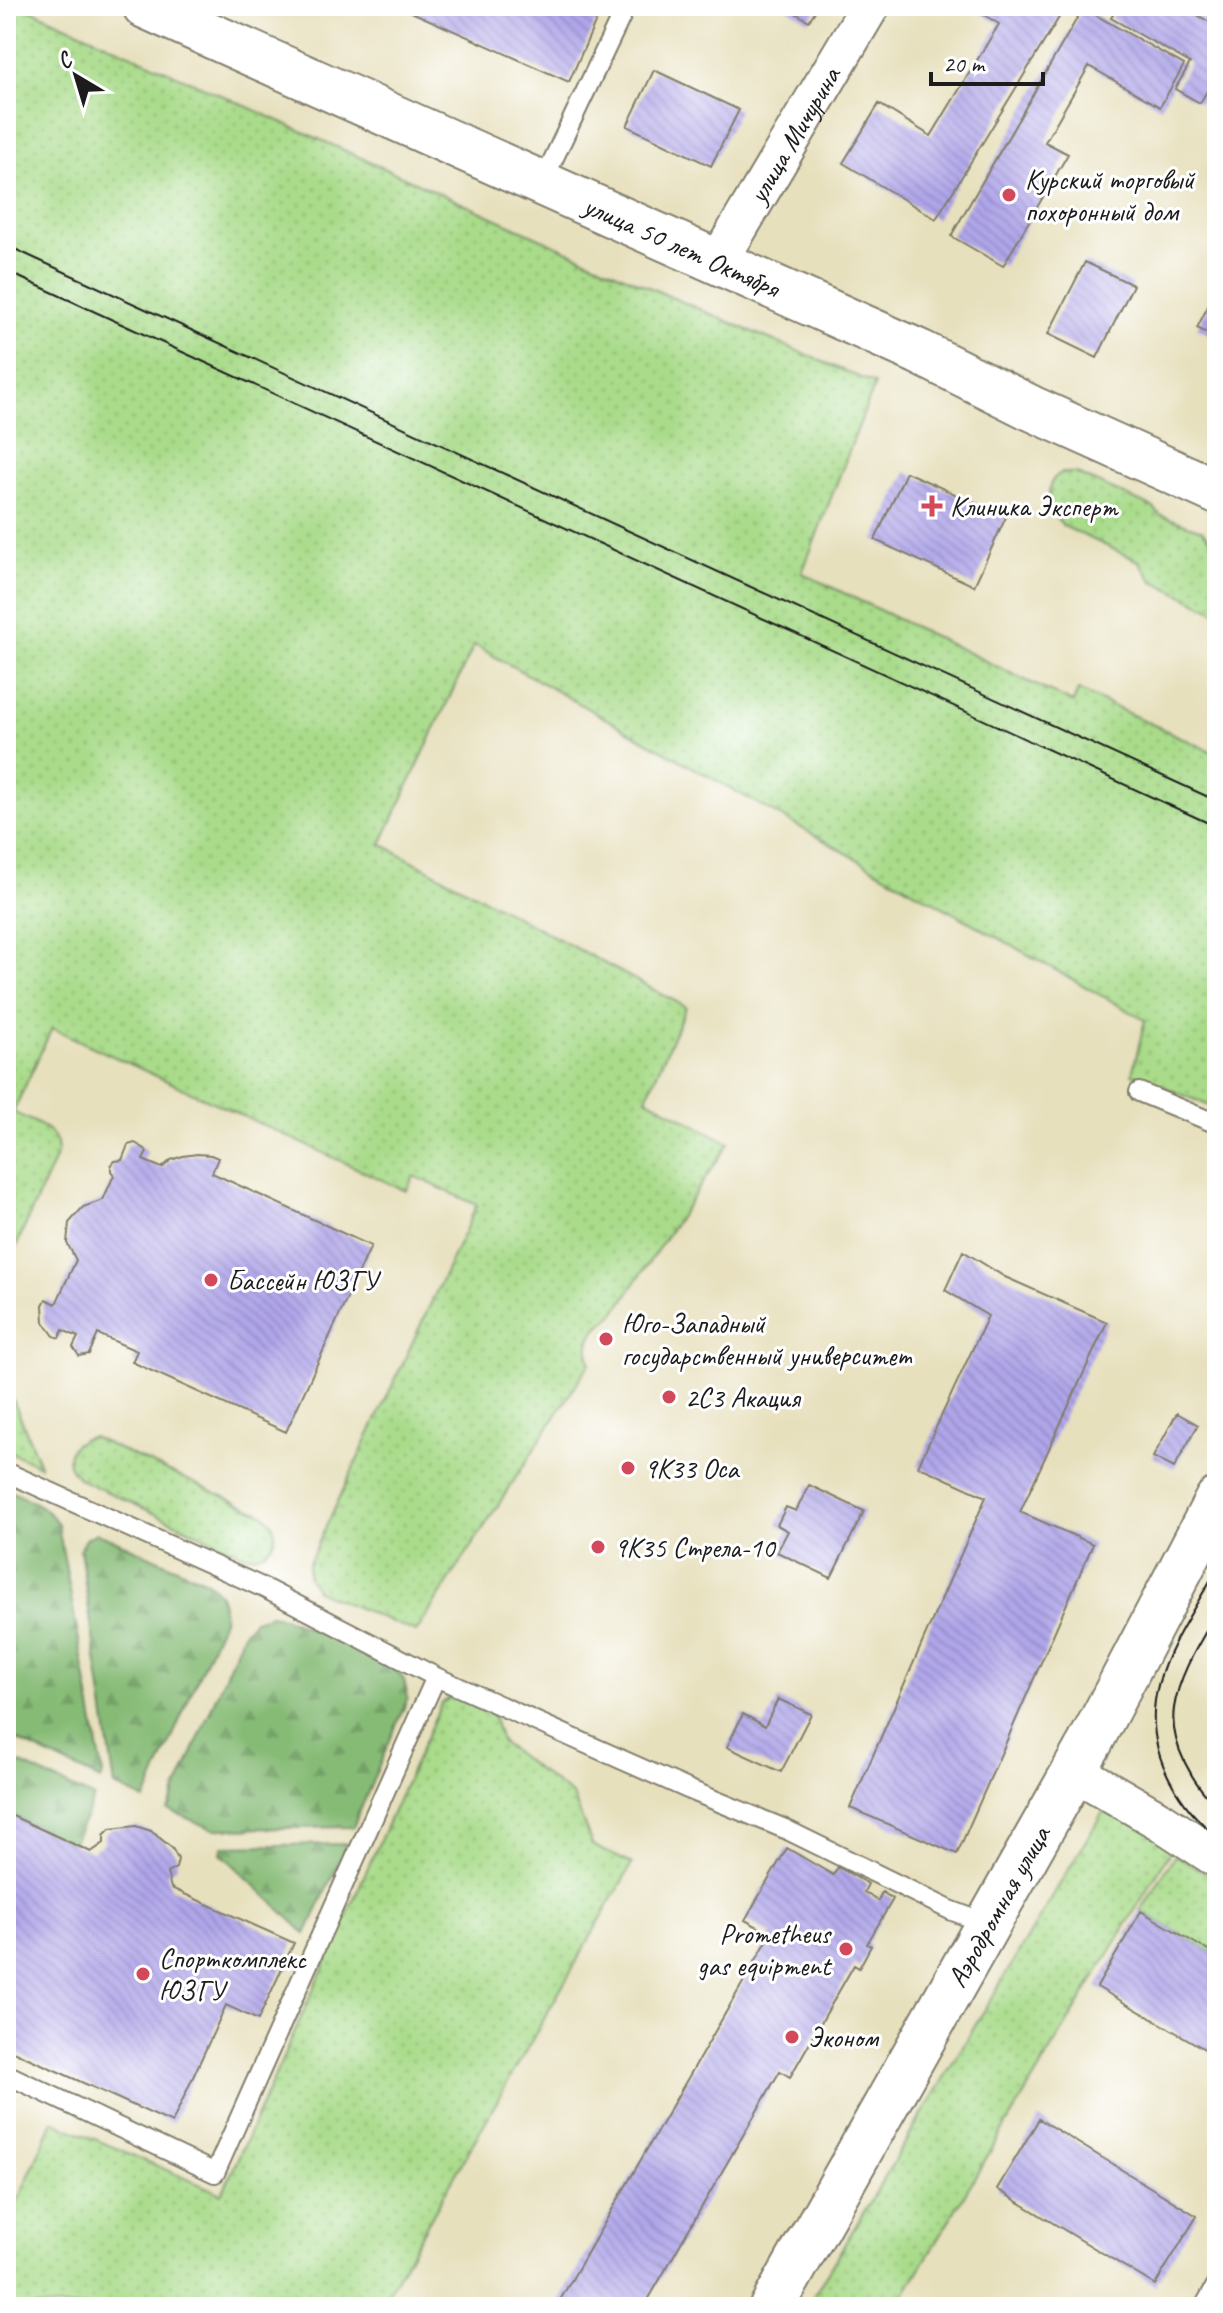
<svg xmlns="http://www.w3.org/2000/svg" width="1223" height="2313" font-family="Caveat,sans-serif">
<style>
.green{fill:url(#green-dots);stroke:#627c53;stroke-width:2}
.forest{fill:url(#forest-firs);stroke:#516c49;stroke-width:2}
.building{fill:url(#building-back-hatch)}
.lines{fill:none;stroke-linecap:round;stroke-linejoin:round}
.lane-casing{stroke:#827e6c;stroke-width:22}
.street-casing{stroke:#827e6c;stroke-width:42}
.secondary-casing{stroke:#827e6c;stroke-width:48}
.primary-casing{stroke:#827e6c;stroke-width:48}
.lane{stroke:#fff;stroke-width:18}
.street{stroke:#fff;stroke-width:38}
.secondary{stroke:#fff;stroke-width:44}
.primary{stroke:#fff;stroke-width:44}
.tram{stroke:#1c1c1c;stroke-width:2}
.poi-dot{fill:#d1495b;stroke:#fff;stroke-width:3}
.labels{text-anchor:middle;dominant-baseline:central;stroke-width:6;stroke-linejoin:round;paint-order:stroke}
.street-label{font-size:28px;fill:#1c1c1c;stroke:#fff}
.poi-label{font-size:28px;fill:#1c1c1c;stroke:#fff;text-anchor:start}
</style>
<defs>
<pattern id="green-dots" width="8" height="8" patternUnits="userSpaceOnUse" patternTransform="scale(2)"><rect width="8" height="8" fill="#a9db8a"/><path d="M2 2h.1M6 6h.1" fill="none" stroke="#91bb76" stroke-width="1.8" stroke-linecap="round"/></pattern>
<pattern id="forest-firs" width="22" height="20" patternUnits="userSpaceOnUse" patternTransform="scale(2)"><rect width="22" height="20" fill="#86bb76"/><path d="M5 1l3.5 6h-7zM16 11l3.5 6h-7z" fill="#73a066"/></pattern>
<pattern id="building-back-hatch" width="6" height="6" patternUnits="userSpaceOnUse" patternTransform="scale(2)"><rect width="6" height="6" fill="#afa5e9"/><path d="M-1 5l2 2M0 0l6 6M5-1l2 2" fill="none" stroke="#968dc7"/></pattern>
</defs>
<rect width="100%" height="100%" fill="#fff"/>
<filter id="ink" filterUnits="userSpaceOnUse"><feTurbulence type="fractalNoise" baseFrequency=".0125" numOctaves="2"/><feDisplacementMap in="SourceGraphic" scale="16" xChannelSelector="R" yChannelSelector="G"/><feConvolveMatrix kernelMatrix="1 2 1 2 8 2 1 2 1" color-interpolation-filters="sRGB"/></filter>
<filter id="wash" filterUnits="userSpaceOnUse"><feTurbulence type="fractalNoise" baseFrequency=".006" numOctaves="4" result="noise"/><feDisplacementMap in="SourceGraphic" scale="32" xChannelSelector="R" yChannelSelector="G"/><feGaussianBlur stdDeviation="1.8" result="paint"/><feColorMatrix in="noise" values="0 0 0 0 0 0 0 0 0 0 0 0 0 0 0 0 0 1.4 0 .05"/><feComposite in="paint" operator="in"/></filter>
<g filter="url(#wash)">
<rect width="100%" height="100%" fill="#e7e0bd"/>
<path class="green" d="M6 6H23L671 297 875 384 802 573 1073 703 1078 690 1217 754V1109L1132 1074 1145 1020 474 645 381 844 686 1007 646 1098 729 1143 615 1313C594 1329 585 1336 590 1363L416 1632 317 1591 308 1576V1565L477 1205 414 1176 406 1191 52 1028 13 1112C31 1122 62 1128 57 1154L6 1269Z
M1062 473H1075L1154 508 1160 515 1202 530 1211 539 1217 558V612L1153 581 1139 561 1063 526C1049 513 1041 482 1062 473Z
M6 1383 40 1465V1466L6 1450Z
M92 1437 263 1514C287 1531 271 1561 243 1554L81 1480C60 1464 66 1441 92 1437Z
M455 1694 491 1708 501 1742 573 1796 592 1845 632 1864 380 2307H6V2227L53 2121 222 2194 441 1704Z
M1107 1805 1174 1845 897 2307H807Z
M1175 1855 1217 1879V1956L1141 1911Z"/>
<path class="forest" d="M6 1489C26 1499 48 1505 58 1525L103 1774 101 1780 6 1735V1579L8 1574 6 1573Z
M96 1533 103 1535 206 1581C221 1591 225 1603 223 1620L145 1800 115 1786 80 1549 86 1539Z
M270 1615 283 1617 391 1664 404 1680 408 1698 353 1827 213 1829 168 1810 244 1631 254 1620Z
M6 1757 94 1798 73 1844 6 1813Z
M347 1844 306 1934 221 1853 223 1846Z"/>
<g id="blocks">
<path class="building" d="M398 6H580L599 14 569 82Z
M783 6H818L809 21Z
M969 6H1066L936 219 843 163 879 104 931 136 999 24Z
M1117 6H1182L1213 24 1217 16V80L1214 79 1200 103 1175 89 1190 63 1111 18Z
M1083 8 1184 65 1160 107 1089 66 1045 142 1068 154 1003 266 951 236Z
M654 70 739 110 711 166 627 126Z
M1085 262 1133 285 1097 358 1048 334Z
M1217 288V338L1197 328Z
M906 472 1006 517 974 586 875 540Z
M135 1143 145 1149 147 1152 143 1160 162 1168 171 1160 183 1156 197 1154 211 1155 218 1158 212 1173 371 1246 286 1432 132 1362 137 1351 98 1334 89 1354 79 1356 73 1347 78 1337 63 1330 59 1338 54 1336 44 1322 43 1305 46 1299 56 1304 76 1260 67 1243 69 1223 83 1207 103 1200 114 1175 111 1171V1165L115 1161 122 1160 128 1145Z
M963 1251 1005 1277 1107 1322 1020 1512 1093 1544 957 1854 850 1808 986 1497 918 1466 988 1316 945 1290Z
M1177 1413 1198 1425 1174 1468 1153 1457Z
M809 1485 864 1511 831 1578 777 1552 788 1531 777 1525 786 1507 796 1511Z
M778 1699 811 1714 781 1772 727 1747 743 1714 765 1726Z
M6 1813 91 1852 104 1843V1835L110 1829 136 1826 151 1831 172 1848 178 1859 176 1868 167 1873 171 1888 294 1943 258 2020 226 2005 172 2123 6 2048Z
M787 1848 833 1875 838 1867 868 1884 864 1892 878 1901 882 1892 893 1899 867 1944 871 1946 859 1968 854 1965 790 2077 780 2071 644 2307H556L771 1934 745 1920Z
M1141 1911 1217 1956V2056L1097 1987Z
M1039 2119 1197 2216 1155 2285 997 2189Z"/>
</g>
</g>
<g filter="url(#ink)">
<use href="#blocks" fill-opacity="0" stroke="#827e6c" stroke-width="2"/>
<g class="lines">
<g class="lane-casing">
<path id="lane" d="M542 183 626 6
M1139 1092 1217 1124
M6 1472 264 1588 436 1677 690 1790 785 1829 950 1910 987 1924
M6 2074 215 2173 436 1677
M1204 2307 1217 2284"/>
</g>
<g class="street-casing">
<g id="street">
<path id="s1" d="M718 262 870 6"/>
<path d="M1074 1771 1162 1822 1217 1858"/>
</g>
</g>
<g class="secondary-casing">
<g id="secondary">
<path id="s2" d="M772 2307 1090 1743 1217 1500"/>
</g>
</g>
<g class="primary-casing">
<g id="primary">
<path id="s3" d="M145 6 919 352 1031 408 1217 492"/>
</g>
</g>
<use href="#lane" class="lane"/>
<use href="#street" class="street"/>
<use href="#secondary" class="secondary"/>
<use href="#primary" class="primary"/>
<path class="tram" d="M6 245 1217 801
M6 271 1217 827
M1217 1569C1178 1638 1127 1699 1170 1780 1181 1801 1197 1821 1217 1836
M1217 1612C1200 1642 1179 1674 1174 1708 1169 1743 1193 1784 1217 1807"/>
</g>
</g>
<g class="poi-dot">
<circle cx="1009" cy="195" r="8"/>
<path d="M928 494h8v8h8v8h-8v8h-8v-8h-8v-8h8z"/>
<circle cx="211" cy="1280" r="8"/>
<circle cx="606" cy="1339" r="8"/>
<circle cx="669" cy="1397" r="8"/>
<circle cx="628" cy="1468" r="8"/>
<circle cx="598" cy="1547" r="8"/>
<circle cx="846" cy="1949" r="8"/>
<circle cx="143" cy="1974" r="8"/>
<circle cx="792" cy="2037" r="8"/>
</g>
<g class="labels">
<g class="street-label">
<text stroke="none"><textPath href="#s1" startOffset="148">улица Мичурина</textPath></text>
<text stroke="none"><textPath href="#s3" startOffset="588">улица 50 лет Октября</textPath></text>
<text stroke="none"><textPath href="#s2" startOffset="460">Аэродромная улица</textPath></text>
</g>
<g class="poi-label">
<text x="1025" y="179">Курский торговый<tspan x="1025" dy="32">похоронный дом</tspan></text>
<text x="950" y="506">Клиника Эксперт</text>
<text x="227" y="1280">Бассейн ЮЗГУ</text>
<text x="622" y="1323">Юго-Западный<tspan x="622" dy="32">государственный университет</tspan></text>
<text x="685" y="1397">2С3 Акация</text>
<text x="644" y="1468">9К33 Оса</text>
<text x="614" y="1547">9К35 Стрела-10</text>
<text x="830" y="1933" text-anchor="end">Prometheus<tspan x="830" dy="32">gas equipment</tspan></text>
<text x="159" y="1958">Спорткомплекс<tspan x="159" dy="32">ЮЗГУ</tspan></text>
<text x="808" y="2037">Эконом</text>
</g>
</g>
<rect width="1223" height="2313" fill="none" stroke="#fff" stroke-width="32"/>
<g transform="translate(76 76) rotate(322)" stroke="#ffffff" stroke-width="6" paint-order="stroke">
<path d="M0-6L14 30L0 20L-14 30Z" fill="#1c1c1c"/>
<text y="-12" font-size="22" font-weight="bold" text-anchor="middle" fill="#1c1c1c">С</text>
</g>
<path d="M931 72v12h112v-12" fill="none" stroke="#1c1c1c" stroke-width="4"/>
<text x="943" y="72" font-size="24" fill="#1c1c1c" stroke="#ffffff" stroke-width="6" paint-order="stroke">20 m</text>
</svg>
